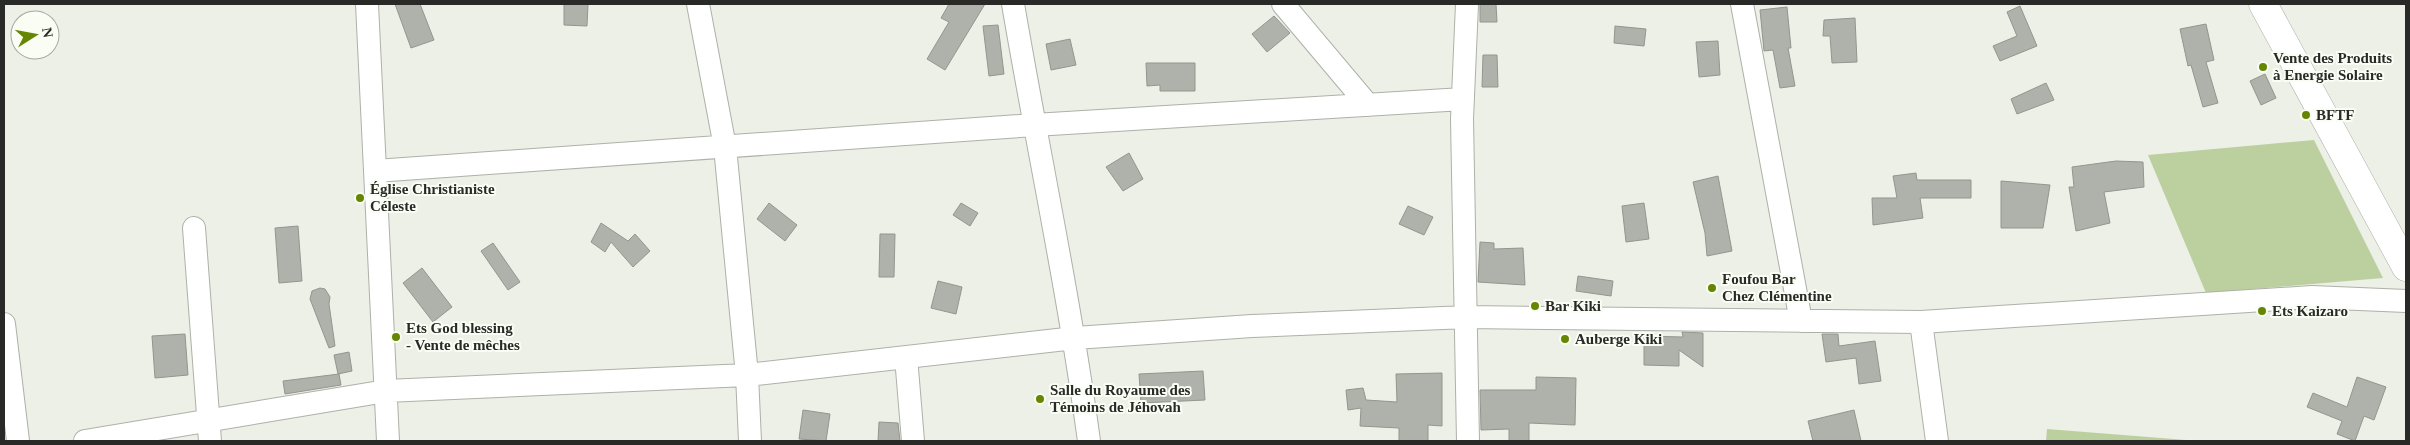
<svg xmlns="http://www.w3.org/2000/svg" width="2410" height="445" font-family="'Times New Roman',serif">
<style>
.green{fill:#bccf9f}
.building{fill:#afb2aa;stroke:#93968e}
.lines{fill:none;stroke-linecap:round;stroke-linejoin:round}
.street-casing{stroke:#adb1a8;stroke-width:24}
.secondary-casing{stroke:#adb1a8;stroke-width:29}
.street{stroke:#fff;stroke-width:22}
.secondary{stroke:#fff;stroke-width:28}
.poi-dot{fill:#658600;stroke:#f9fdf4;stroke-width:2}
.labels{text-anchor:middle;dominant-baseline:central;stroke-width:4;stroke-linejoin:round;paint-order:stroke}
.poi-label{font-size:15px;font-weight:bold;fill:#292a27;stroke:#f9fdf4;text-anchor:start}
</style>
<rect width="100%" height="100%" fill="#ecf0e7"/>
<path class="green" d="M2314 140 2383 278 2206 293 2148 155Z
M2047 429 2199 441H2046Z"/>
<path class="building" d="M395 4H420L434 40 411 48Z
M564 4H588L587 26 564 25Z
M949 4H985L945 70 927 59 949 22 941 18Z
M1480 4H1496L1497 22H1480Z
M2020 6 2037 46 2000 61 1993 46 2017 36 2007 12Z
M1787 7 1791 48H1788L1795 86 1780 88 1773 50 1764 51 1760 10Z
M1274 16 1290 33 1267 52 1252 34Z
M1855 18 1857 62 1832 63 1830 36H1823L1824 20Z
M2206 24 2214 60 2206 62 2218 103 2203 107 2191 65 2188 66 2180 29Z
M998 25 1004 74 989 76 983 26Z
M1615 26 1646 29 1644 46 1614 43Z
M1070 39 1076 65 1051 70 1046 44Z
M1718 41 1720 75 1699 77 1696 42Z
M1483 55H1497L1498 87H1482Z
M1146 63H1195V91H1160V85L1147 86Z
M2265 74 2276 98 2261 105 2250 81Z
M2046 83 2054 100 2017 114 2011 99Z
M1129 153 1143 179 1123 191 1106 167Z
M2116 161 2143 162 2144 187 2104 192 2110 223 2076 231 2069 187H2074L2072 167Z
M1916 173 1917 180H1971V198H1920L1923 218 1873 225 1872 198H1897L1893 176Z
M1718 176 1732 251 1707 256 1705 233 1693 182Z
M2001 181 2050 185 2043 228H2001Z
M769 203 797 225 785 241 757 219Z
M961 203 978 213 970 226 953 215Z
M1644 203 1649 239 1626 242 1622 206Z
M1408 206 1433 217 1424 235 1399 224Z
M601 223 628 241 635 234 650 251 633 267 611 242 605 252 591 242Z
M298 226 302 281 279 283 275 228Z
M880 234H895L894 277H879Z
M1480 242 1494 243V249L1523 248 1525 285 1478 282Z
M493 243 520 282 508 290 481 251Z
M422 268 452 307 433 322 403 283Z
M1578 276 1613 281 1611 296 1576 291Z
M938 281 962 287 956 314 931 308Z
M320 288 325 289 330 297 329 304 335 346 329 348 310 299 312 291Z
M1682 332 1703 333V367L1679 350V366L1644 365V336L1683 337Z
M185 334 188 375 155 378 152 336Z
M1822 334H1838L1839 346 1875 341 1881 381 1859 384 1856 358 1826 362Z
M349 352 352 371 338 374 334 355Z
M1203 371 1205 400 1141 403 1139 374Z
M1442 373V426L1428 425V441H1399V428L1360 426 1361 408 1348 410 1346 390 1363 388 1366 400 1397 402 1396 374Z
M339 374 341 385 285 394 283 381Z
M1536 377 1576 378 1575 425 1529 423V441H1509V429L1481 430 1480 390H1536Z
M2357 377 2386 387 2374 420 2364 416 2355 441 2337 434 2342 421 2307 407 2313 393 2347 407Z
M803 410 830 414 826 441 799 439Z
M1854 410 1861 441H1813L1808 421Z
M879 422 898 423 900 441H878Z"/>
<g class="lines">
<g class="street-casing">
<path id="street" d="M367 4 388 441
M698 4 725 147 747 375 750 441
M1013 4C1038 150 1069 294 1089 441
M1283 4 1368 105
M1467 4 1462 119 1468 441
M1742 4 1801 321
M375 171 1034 125 1463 99
M194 228 210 441
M1921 322 1937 441
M4 324 18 441
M906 357 913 441
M85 441 386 391 747 375 1075 338 1252 326 1467 317 1921 322 2312 297 2406 301"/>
</g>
<g class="secondary-casing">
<path id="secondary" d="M2263 4 2406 267"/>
</g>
<use href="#street" class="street"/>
<use href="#secondary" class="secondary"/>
</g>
<g class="poi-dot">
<circle cx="2263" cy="67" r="5"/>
<circle cx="2306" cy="115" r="5"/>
<circle cx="360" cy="198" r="5"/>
<circle cx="1712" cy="288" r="5"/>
<circle cx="1535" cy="306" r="5"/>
<circle cx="2262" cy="311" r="5"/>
<circle cx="396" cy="337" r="5"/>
<circle cx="1565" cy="339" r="5"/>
<circle cx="1040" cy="399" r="5"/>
</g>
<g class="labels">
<g class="poi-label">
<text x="2273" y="58">Vente des Produits<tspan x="2273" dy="17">à Energie Solaire</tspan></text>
<text x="2316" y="115">BFTF</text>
<text x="370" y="189">Église Christianiste<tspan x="370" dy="17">Céleste</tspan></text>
<text x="1722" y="279">Foufou Bar<tspan x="1722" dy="17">Chez Clémentine</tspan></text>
<text x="1545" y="306">Bar Kiki</text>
<text x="2272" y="311">Ets Kaizaro</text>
<text x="406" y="328">Ets God blessing<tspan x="406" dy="17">- Vente de mêches</tspan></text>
<text x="1575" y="339">Auberge Kiki</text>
<text x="1050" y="390">Salle du Royaume des<tspan x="1050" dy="17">Témoins de Jéhovah</tspan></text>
</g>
</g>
<rect width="2410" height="445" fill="none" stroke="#292a27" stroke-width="10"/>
<g transform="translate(35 35) rotate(79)"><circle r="24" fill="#f9fdf4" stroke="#a6a9a2"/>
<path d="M0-4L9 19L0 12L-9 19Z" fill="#658600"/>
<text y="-8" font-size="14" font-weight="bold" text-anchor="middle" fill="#292a27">N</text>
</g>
</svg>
